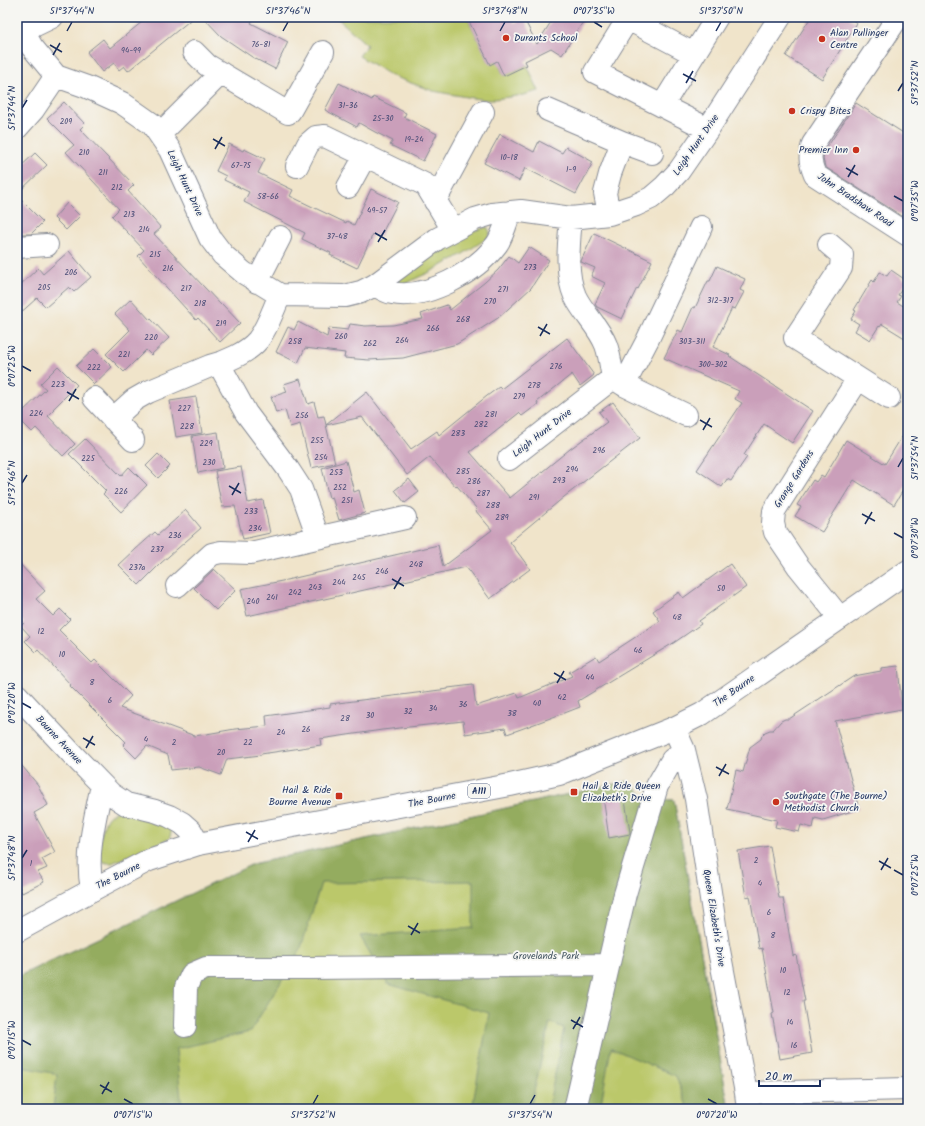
<svg xmlns="http://www.w3.org/2000/svg" width="925" height="1126" font-family="Kalam,sans-serif">
<style>
.green{fill:#bbc86a;stroke:#6b7c64}
.forest{fill:#94ac5e;stroke:#586e5e}
.building{fill:#ca9fba}
.lines{fill:none;stroke-linecap:round;stroke-linejoin:round}
.minor-casing{stroke:#868a94;stroke-width:24}
.major-casing{stroke:#868a94;stroke-width:24}
.minor{stroke:#fff;stroke-width:22}
.major{stroke:#fff;stroke-width:22}
.ticks{fill:none;stroke:#1b2f5e;stroke-width:1.5}
.poi-dot{fill:#c8321e;stroke:#f6f6f2;stroke-width:1.5}
.labels{text-anchor:middle;dominant-baseline:central;stroke-width:3.5;stroke-linejoin:round;paint-order:stroke}
.number-label{font-size:8px;fill:#474b75}
.shield{fill:#f6f6f2;stroke:#5d6b8a;stroke-width:1}
.shield-label{font-size:9px;font-weight:bold;fill:#1b2f5e}
.poi-label{font-size:10px;fill:#1b2f5e;stroke:#f6f6f2;text-anchor:start}
.street-label{font-size:10px;fill:#1b2f5e;stroke:#f6f6f2}
.park-label{font-size:10px;fill:#435561;stroke:#f6f6f2}
.neatline{fill:none;stroke:#1b2f5e;stroke-width:1.5}
.ticks-label{font-size:10px;text-anchor:middle;fill:#1b2f5e}
</style>
<rect width="100%" height="100%" fill="#f6f6f2"/>
<filter id="ink" filterUnits="userSpaceOnUse"><feTurbulence type="fractalNoise" baseFrequency=".025" numOctaves="2"/><feDisplacementMap in="SourceGraphic" scale="8" xChannelSelector="R" yChannelSelector="G"/><feConvolveMatrix kernelMatrix="1 2 1 2 8 2 1 2 1" color-interpolation-filters="sRGB"/></filter>
<filter id="wash" filterUnits="userSpaceOnUse"><feTurbulence type="fractalNoise" baseFrequency=".012" numOctaves="4" result="noise"/><feDisplacementMap in="SourceGraphic" scale="16" xChannelSelector="R" yChannelSelector="G"/><feGaussianBlur stdDeviation="0.9" result="paint"/><feColorMatrix in="noise" values="0 0 0 0 0 0 0 0 0 0 0 0 0 0 0 0 0 1.4 0 .05"/><feComposite in="paint" operator="in"/></filter>
<g filter="url(#wash)">
<rect width="100%" height="100%" fill="#f0e4ca"/>
<path class="green" d="M336 17H467L490 64 497 61 504 76 527 65 539 91 523 95 488 100 472 98 433 91 392 76 359 56 367 45Z
M487 227 490 232 489 237 463 254 430 272 400 286 396 283 399 275 457 236Z
M628 781 647 799 674 800 729 1109H17V977L253 864Z
M119 810 172 829 170 837 169 839 112 863C106 863 102 863 99 857 101 840 99 817 119 810Z"/>
<path class="forest" d="M628 781 647 799 674 800 729 1109H688L676 1076 611 1048 600 1109H548L564 1028 550 1022 530 1109H472L489 1013 388 984 360 936 473 928V881L321 883 300 951 250 1032 176 1049 182 1109H53L57 1074 17 1066V977L253 864Z"/>
<g id="blocks">
<path class="building" d="M148 17H194L128 71 124 66 119 70 114 63 102 72 87 52 103 39 110 48Z
M203 17H254L251 23 288 42 275 69 252 57 221 36Z
M467 17H511L514 23 524 19 537 44 554 17H586L562 55 551 48 525 61 527 65 504 76 497 61 490 65Z
M811 17H848L857 23 822 79 786 56Z
M339 83 372 100 373 97 406 113 404 117 437 134 423 161 390 145 393 141 375 132 359 123 357 127 325 110Z
M64 102 85 124 80 129 134 185 128 191 161 228 154 234 221 305 222 304 240 323 220 342 198 318 196 320 138 256 144 250 112 216 119 209 66 152 74 145 47 118Z
M856 103 908 136V220L825 167 823 159 824 152Z
M500 134 534 152 539 141 562 153 566 147 593 162 576 194 525 168 519 181 484 163Z
M229 144 243 151 244 149 265 159 258 173 293 190 290 196 346 223 347 221 354 225 371 189 398 202 380 237 373 234 357 268 330 255 331 253 302 239 305 233 244 202 249 192 224 180 226 176 216 171Z
M35 153 47 165 17 194V170Z
M17 196 43 222 31 234H21L17 230Z
M67 203 80 216 66 230 54 218Z
M594 233 652 261 638 289 637 288 622 319 597 307 595 304 605 283 591 276 595 268 581 262V261Z
M529 247 549 260 531 288 519 299 498 318 457 344 403 358 369 360 344 358 345 353 305 348 298 363 276 352 288 327 294 330 298 322 327 337 329 328 348 330 350 324 365 326 393 325 423 319 421 314 447 305 450 310 485 282 498 270 509 256 518 263Z
M69 251 91 277 74 292 69 287 46 307 37 298 17 316V288L38 268 43 274Z
M717 266 745 279 740 290 744 292 735 309 732 308 713 347 730 355 729 356 813 411 792 443 764 424 744 455 747 457 736 473 731 481 727 479 722 487 697 470 742 403 735 399 739 391 664 358 678 330 682 332 693 307 695 308 708 281H710Z
M891 270 907 281 898 295 901 296 897 302 908 309V340L882 324 880 327 879 326 870 340 855 331 859 324 851 319 856 311 854 310 872 280 874 282 880 272 887 276Z
M131 299 150 320 151 319 169 338 151 355 146 350 124 372 106 354 130 330 115 314Z
M567 338 594 375 580 386 572 374 537 402 538 404 522 416 519 413 470 452 510 498 570 449 607 422 599 412 613 402 640 438 564 497 510 542 530 569 490 599 466 567 329 598 247 616 241 589 282 581 438 545 443 567 492 530 475 510 477 509 457 486 456 487 430 457 407 475 362 417 326 425 335 463 311 468 300 424 290 427 285 410 276 413 271 397 287 392 284 384 300 379 308 404 314 402 318 417 324 416 326 425 367 392 411 449 437 431 439 435 487 396 499 387 501 389Z
M94 349 112 367 94 384 76 366Z
M58 366 77 385 53 409 54 410 48 416 75 444 63 456 36 428 32 432 17 417 46 389 40 384Z
M196 397 202 433 176 437 170 401Z
M908 427V482L894 505 854 480 822 532 795 516 801 507 797 505 813 480 816 482 821 475 824 477 846 440 885 464Z
M218 432 223 468 198 473 192 436Z
M85 439 121 476 129 467 147 485 121 512 103 494 106 491 69 454Z
M158 454 170 466 158 478 146 466Z
M346 461 354 492 359 490 365 513 339 520 332 497 329 498 322 468Z
M241 467 248 503 263 500 270 533 243 539 235 506 222 507 215 471Z
M409 479 419 492 405 503 395 490Z
M186 510 201 528 161 563 139 585 119 565 135 550 155 532 158 535Z
M17 561 45 591 36 599 53 616 60 609 70 619 59 630 92 663 95 660 131 696 120 708 195 736 235 729 267 726 266 716 330 707V704L448 689V688L473 685 476 706 517 693 519 698 572 676 569 672 596 656 599 661 660 621 653 611 679 592 683 598 730 564 746 587 699 621 701 624 675 642 578 701 580 707 562 714H561L521 729 507 734 505 728 465 734 463 721 382 730 320 739 321 745 261 754V755L227 759 221 775 199 767 171 770 168 755 147 746 136 758 123 745 126 742 70 686 71 685 38 650 36 652 25 641 30 636 21 626 24 623 17 615Z
M214 569 236 590 216 610 194 588Z
M898 666 902 709 835 721 859 809 823 820 815 818 813 828 801 825 799 832 775 827 777 820 727 809 736 770 743 772 750 747 761 739 762 735 765 732 770 730H773L781 721 785 719H789L854 676 881 671V668Z
M17 760 38 785 48 805 34 813 55 852 42 859 47 868 38 872 44 882 22 893 17 882Z
M624 794 630 832V834L609 838 603 797Z
M770 846 779 898H783L793 956 796 955 805 1001H803L812 1053 780 1059 772 1014 774 1013 762 948 759 949 750 896 746 897 738 851Z"/>
</g>
</g>
<g filter="url(#ink)">
<use href="#blocks" fill-opacity="0" stroke="#868a94" stroke-width="1"/>
<g class="lines">
<g class="minor-casing">
<path id="minor" d="M629 17 595 72 708 129
M898 17 813 144C809 157 810 163 815 175L908 235
M628 19 694 54
M17 21 32 47 56 76 87 87 122 103 152 124 170 150 210 238 223 255 244 273 280 295 345 296 361 292 375 285 437 239 475 219 492 214 521 211 571 218 609 214 636 205 651 198 665 186 679 171 708 129 780 17
M23 31 52 17
M194 52 207 65 288 113 290 111 323 52
M662 106 717 17
M548 110 622 142 610 174 605 193 609 214
M17 128 33 110 56 76
M160 134 221 73
M622 142 652 153
M297 166 308 144 316 137 325 136 426 185 453 230
M348 187 365 156
M435 201 483 112
M571 218C569 242 565 273 575 296 583 313 599 327 606 345 610 356 611 368 613 378L624 385 686 415
M829 244 842 255 841 268 795 338 889 398
M17 247 47 245
M257 282 280 237
M375 285C380 288 386 292 392 293 427 300 476 272 497 244 503 235 506 223 510 212
M219 364 246 413 288 469 301 489 318 537
M624 385 647 341 701 227
M94 398 133 440
M113 419 134 400 148 392 210 366C226 362 247 353 258 340 268 327 273 310 280 295
M509 459 613 378
M177 586 212 554 221 552 250 553 405 518
M840 618 798 566 775 532 773 523 774 511 858 379
M17 695 74 756 111 794 126 804 155 811 169 816 182 823 191 831 198 844
M674 728 684 750 696 799 718 945 746 1093 748 1109
M92 890C85 853 95 820 102 785
M185 1026 186 987 192 974 206 968H311L608 965
M746 1093 908 1089
M575 1109 625 894 657 786 672 760 684 750"/>
</g>
<g class="major-casing">
<path id="major" d="M17 931 92 890 149 860 198 844 510 785 559 774 674 728 702 714 908 571"/>
</g>
<use href="#minor" class="minor"/>
<use href="#major" class="major"/>
</g>
</g>
<path class="ticks" d="M594 22 602 27M67 31 72 22M283 31 288 22M500 31 505 22M716 31 721 22M50 45 62 52M53 55 60 43M683 74 696 81M686 83 693 71M898 91 903 83M22 108 27 100M213 139 225 146M215 149 222 137M846 168 858 175M848 177 855 165M894 196 903 201M375 233 387 240M378 242 385 230M538 327 550 334M540 336 547 324M22 366 31 371M67 392 79 399M69 401 76 389M700 420 712 427M703 430 710 418M898 467 903 458M22 483 27 475M229 486 241 493M232 495 239 483M862 514 875 521M865 524 872 512M894 533 903 538M392 579 404 586M394 589 401 577M554 673 566 680M557 683 564 671M22 703 31 708M83 738 95 745M86 748 93 736M716 767 729 774M719 776 726 764M246 832 258 839M248 842 255 830M22 858 27 850M879 861 891 868M881 870 888 858M894 870 903 875M408 926 420 933M411 935 418 923M571 1020 583 1027M573 1029 580 1017M22 1040 31 1045M100 1085 112 1092M102 1094 109 1082M124 1099 133 1104M708 1099 717 1104M313 1104 318 1095M530 1104 535 1095"/>
<g class="poi-dot">
<circle cx="506" cy="38" r="4"/>
<circle cx="822" cy="39" r="4"/>
<circle cx="792" cy="111" r="4"/>
<circle cx="856" cy="150" r="4"/>
<rect x="570" y="788" width="8" height="8" rx="2"/>
<rect x="335" y="792" width="8" height="8" rx="2"/>
<circle cx="776" cy="802" r="4"/>
</g>
<g class="labels">
<g class="number-label">
<text x="261" y="44">76-81</text>
<text x="131" y="50">94-99</text>
<text x="348" y="105">31-36</text>
<text x="383" y="118">25-30</text>
<text x="66" y="121">209</text>
<text x="414" y="139">19-24</text>
<text x="84" y="152">210</text>
<text x="509" y="157">10-18</text>
<text x="241" y="165">67-75</text>
<text x="571" y="169">1-9</text>
<text x="103" y="172">211</text>
<text x="117" y="187">212</text>
<text x="268" y="196">58-66</text>
<text x="377" y="210">49-57</text>
<text x="129" y="214">213</text>
<text x="144" y="229">214</text>
<text x="337" y="236">37-48</text>
<text x="155" y="254">215</text>
<text x="530" y="267">273</text>
<text x="168" y="268">216</text>
<text x="71" y="272">206</text>
<text x="44" y="287">205</text>
<text x="186" y="288">217</text>
<text x="503" y="289">271</text>
<text x="720" y="300">312-317</text>
<text x="490" y="301">270</text>
<text x="200" y="303">218</text>
<text x="463" y="319">268</text>
<text x="221" y="323">219</text>
<text x="433" y="328">266</text>
<text x="341" y="336">260</text>
<text x="151" y="337">220</text>
<text x="402" y="340">264</text>
<text x="295" y="341">258</text>
<text x="692" y="341">303-311</text>
<text x="370" y="343">262</text>
<text x="124" y="354">221</text>
<text x="713" y="364">300-302</text>
<text x="556" y="366">276</text>
<text x="94" y="367">222</text>
<text x="58" y="384">223</text>
<text x="534" y="385">278</text>
<text x="519" y="396">279</text>
<text x="184" y="408">227</text>
<text x="36" y="413">224</text>
<text x="491" y="414">281</text>
<text x="302" y="415">256</text>
<text x="481" y="424">282</text>
<text x="187" y="426">228</text>
<text x="458" y="433">283</text>
<text x="317" y="440">255</text>
<text x="206" y="443">229</text>
<text x="599" y="450">296</text>
<text x="321" y="457">254</text>
<text x="88" y="458">225</text>
<text x="209" y="462">230</text>
<text x="572" y="469">294</text>
<text x="463" y="471">285</text>
<text x="336" y="472">253</text>
<text x="559" y="480">293</text>
<text x="474" y="481">286</text>
<text x="340" y="487">252</text>
<text x="121" y="491">226</text>
<text x="483" y="493">287</text>
<text x="534" y="497">291</text>
<text x="347" y="500">251</text>
<text x="493" y="505">288</text>
<text x="251" y="511">233</text>
<text x="502" y="517">289</text>
<text x="255" y="528">234</text>
<text x="175" y="535">236</text>
<text x="157" y="549">237</text>
<text x="416" y="564">248</text>
<text x="137" y="567">237a</text>
<text x="382" y="571">246</text>
<text x="359" y="577">245</text>
<text x="339" y="582">244</text>
<text x="315" y="587">243</text>
<text x="721" y="588">50</text>
<text x="295" y="592">242</text>
<text x="272" y="597">241</text>
<text x="253" y="601">240</text>
<text x="677" y="617">48</text>
<text x="41" y="631">12</text>
<text x="638" y="650">46</text>
<text x="62" y="654">10</text>
<text x="590" y="677">44</text>
<text x="92" y="682">8</text>
<text x="562" y="697">42</text>
<text x="110" y="700">6</text>
<text x="537" y="703">40</text>
<text x="463" y="704">36</text>
<text x="433" y="708">34</text>
<text x="408" y="711">32</text>
<text x="512" y="713">38</text>
<text x="370" y="715">30</text>
<text x="345" y="718">28</text>
<text x="306" y="729">26</text>
<text x="281" y="732">24</text>
<text x="146" y="739">4</text>
<text x="174" y="742">2</text>
<text x="248" y="742">22</text>
<text x="221" y="752">20</text>
<text x="756" y="860">2</text>
<text x="31" y="863">1</text>
<text x="760" y="883">4</text>
<text x="769" y="912">6</text>
<text x="773" y="935">8</text>
<text x="783" y="970">10</text>
<text x="787" y="992">12</text>
<text x="790" y="1022">14</text>
<text x="794" y="1045">16</text>
</g>
<rect class="shield" x="468" y="784" width="22" height="14" rx="3"/>
<g class="shield-label">
<text x="479" y="791">A111</text>
</g>
<g class="poi-label">
<text x="830" y="33">Alan Pullinger<tspan x="830" dy="12">Centre</tspan></text>
<text x="514" y="38">Durants School</text>
<text x="800" y="111">Crispy Bites</text>
<text x="848" y="150" text-anchor="end">Premier Inn</text>
<text x="582" y="786">Hail &amp; Ride Queen<tspan x="582" dy="12">Elizabeth's Drive</tspan></text>
<text x="331" y="790" text-anchor="end">Hail &amp; Ride<tspan x="331" dy="12">Bourne Avenue</tspan></text>
<text x="784" y="796">Southgate (The Bourne)<tspan x="784" dy="12">Methodist Church</tspan></text>
</g>
<g class="street-label">
<text transform="translate(696 145) rotate(-55)">Leigh Hunt Drive</text>
<text transform="translate(185 183) rotate(65)">Leigh Hunt Drive</text>
<text transform="translate(855 200) rotate(34)">John Bradshaw Road</text>
<text transform="translate(542 433) rotate(-38)">Leigh Hunt Drive</text>
<text transform="translate(794 479) rotate(-58)">Grange Gardens</text>
<text transform="translate(734 691) rotate(-35)">The Bourne</text>
<text transform="translate(59 740) rotate(47)">Bourne Avenue</text>
<text transform="translate(432 800) rotate(-11)">The Bourne</text>
<text transform="translate(118 876) rotate(-27)">The Bourne</text>
<text transform="translate(714 918) rotate(81)">Queen Elizabeth's Drive</text>
</g>
<g class="park-label">
<text x="546" y="956">Grovelands Park</text>
</g>
</g>
<rect width="925" height="1126" fill="none" stroke="#f6f6f2" stroke-width="44"/>
<path d="M759 1080v6h61v-6" fill="none" stroke="#1b2f5e" stroke-width="2"/>
<text x="765" y="1080" font-size="12" fill="#1b2f5e" stroke="#f6f6f2" stroke-width="3" paint-order="stroke">20 m</text>
<rect x="22" y="22" width="881" height="1082" class="neatline"/>
<g class="ticks-label">
<text x="72" y="14">51°37'44"N</text>
<text x="288" y="14">51°37'46"N</text>
<text x="505" y="14">51°37'48"N</text>
<text x="594" y="14">0°07'35"W</text>
<text x="721" y="14">51°37'50"N</text>
<text transform="translate(914 83) rotate(-90)" y="4">51°37'52"N</text>
<text transform="translate(11 108) rotate(-90)" y="4">51°37'44"N</text>
<text transform="translate(914 201) rotate(-90)" y="4">0°07'35"W</text>
<text transform="translate(11 366) rotate(-90)" y="4">0°07'25"W</text>
<text transform="translate(914 458) rotate(-90)" y="4">51°37'54"N</text>
<text transform="translate(11 483) rotate(-90)" y="4">51°37'46"N</text>
<text transform="translate(914 538) rotate(-90)" y="4">0°07'30"W</text>
<text transform="translate(11 703) rotate(-90)" y="4">0°07'20"W</text>
<text transform="translate(11 858) rotate(-90)" y="4">51°37'48"N</text>
<text transform="translate(914 875) rotate(-90)" y="4">0°07'25"W</text>
<text transform="translate(11 1040) rotate(-90)" y="4">0°07'15"W</text>
<text x="133" y="1118">0°07'15"W</text>
<text x="313" y="1118">51°37'52"N</text>
<text x="530" y="1118">51°37'54"N</text>
<text x="717" y="1118">0°07'20"W</text>
</g>
</svg>
